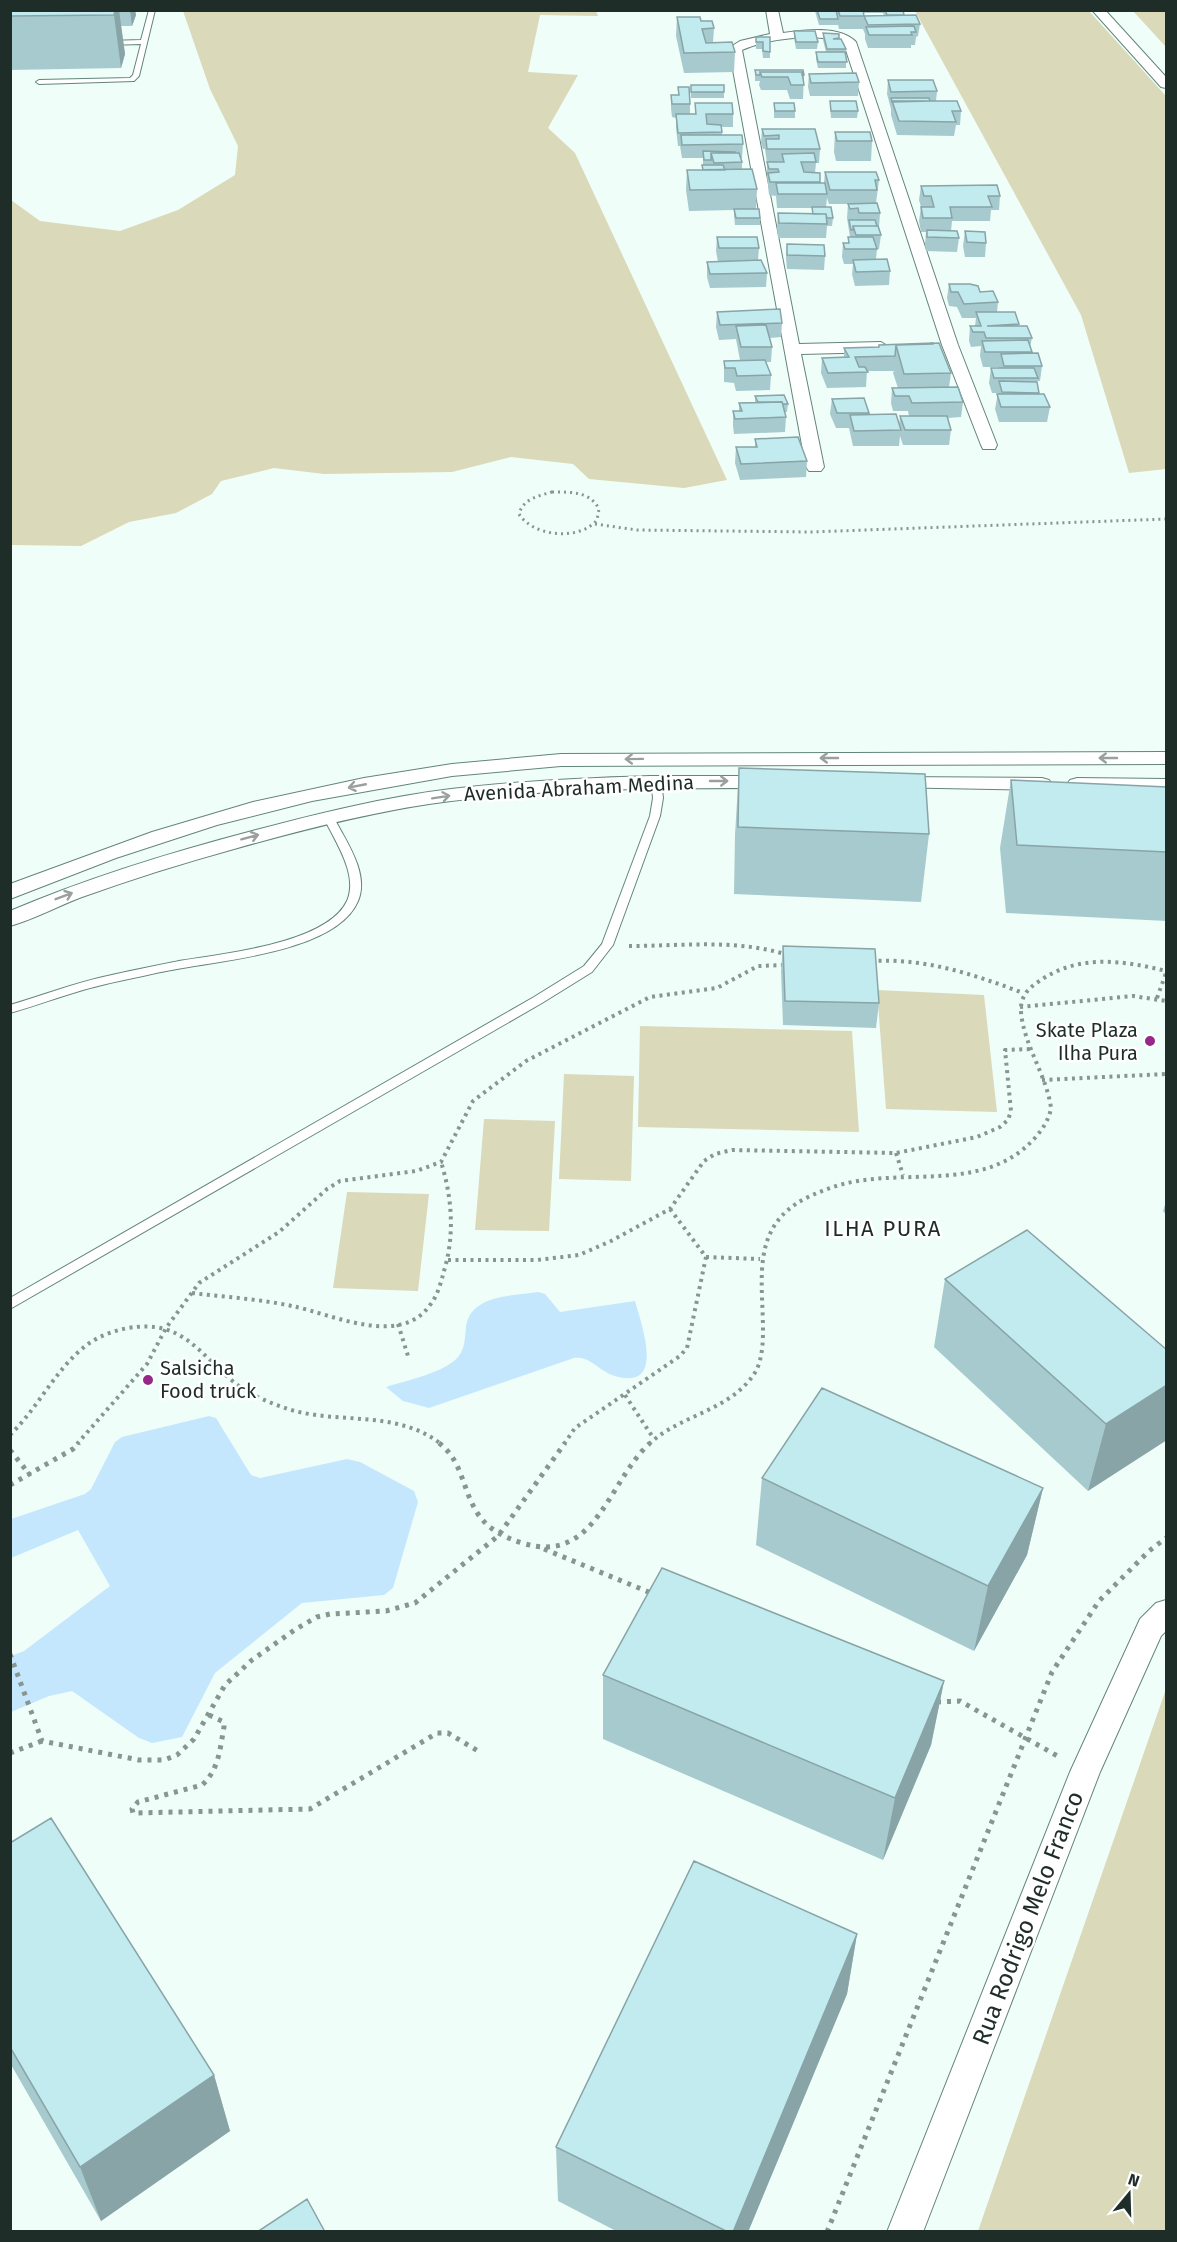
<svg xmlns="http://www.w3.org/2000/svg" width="1177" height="2242" font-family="'Fira Sans',sans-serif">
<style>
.green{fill:#dad9b9}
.water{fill:#c4e7fe}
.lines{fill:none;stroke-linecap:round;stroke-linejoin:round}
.lane-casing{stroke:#63857a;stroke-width:2}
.street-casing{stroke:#63857a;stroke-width:2}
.path-far2{stroke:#879690;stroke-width:3;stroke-dasharray:2 4;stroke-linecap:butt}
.path-far1{stroke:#879690;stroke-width:4;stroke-dasharray:3 4.5;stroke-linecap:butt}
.path{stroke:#879690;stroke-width:5;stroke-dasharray:4 6;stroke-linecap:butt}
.lane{fill:#fff;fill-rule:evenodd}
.street{fill:#fff;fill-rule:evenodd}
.wall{fill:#a7cace}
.shaded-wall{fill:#88a4a7}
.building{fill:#c2ebef;stroke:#88a4a7;stroke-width:1.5}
.oneway{stroke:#9aa09e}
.poi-dot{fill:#962888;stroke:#fff;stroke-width:2}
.labels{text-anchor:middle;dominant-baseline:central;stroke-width:5;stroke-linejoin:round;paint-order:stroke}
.street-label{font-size:20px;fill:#1f2d28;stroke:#fff}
.poi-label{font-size:20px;fill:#1f2d28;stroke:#fff;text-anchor:end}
.quarter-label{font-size:22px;letter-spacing:1.5px;fill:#1f2d28;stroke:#fff}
.near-street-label{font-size:24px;fill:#1f2d28;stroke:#fff}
</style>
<rect width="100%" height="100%" fill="#effef8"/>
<path class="green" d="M183 11H596L598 16 540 15 528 72 578 75 548 128 575 153 727 480 684 488 589 479 573 464 511 457 452 472 324 474 274 468 221 481 212 494 176 513 129 522 81 546 11 545V200L40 221 120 231 178 210 235 175 238 146 210 89Z
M915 11H1089L1166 96V469L1129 473 1081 315Z
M1133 11H1166V47Z
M877 990 984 995 997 1112 886 1109Z
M640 1026 852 1031 859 1132 638 1127Z
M564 1074 634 1076 631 1181 559 1179Z
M484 1119 555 1121 549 1231 475 1230Z
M347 1192 429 1194 418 1291 333 1288Z
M1166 1689V2231H978Z"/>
<path class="water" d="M538 1292 545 1294 560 1312 635 1301C642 1326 667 1394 612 1375 598 1370 590 1356 574 1358L429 1408 403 1401 386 1387C405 1381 446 1372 458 1357 465 1349 465 1337 466 1327 470 1295 512 1296 538 1292Z
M209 1416 216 1418 251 1475 260 1478 347 1459 360 1462 414 1491 418 1502 393 1588 384 1595 302 1603 215 1673 182 1737 152 1743 139 1738 72 1691 49 1696 11 1712V1656L24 1651 110 1586 78 1530 11 1558V1519L85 1494 91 1489 115 1442 122 1437Z"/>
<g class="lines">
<g class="lane-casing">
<path id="lane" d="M149 10H155L139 76 134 81 39 84 36 82 39 80 130 78 133 75 141 44 108 45 105 43 108 41 141 40Z
M656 777 661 780 663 798 660 816 613 945 592 972 542 1003 10 1309V1298L534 997 584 966 602 944 650 816 653 798 651 780Z
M328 813 333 816C345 840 370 873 358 901 337 951 225 960 177 969 154 973 130 979 106 984 74 991 42 1004 10 1013V1005C41 996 72 984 103 977 128 971 154 966 179 961 221 954 327 944 347 901 359 874 334 840 323 816Z"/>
</g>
<g class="street-casing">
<path id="street" d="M766 10H778L783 33C804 30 840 25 856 42L958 345 997 445 995 449H983L981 445 942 345 844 44C821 31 766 39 742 50L799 344 881 342 889 347 881 352 801 354 824 467 821 471H809L806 467 729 48 740 41 770 34Z
M1092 10H1105L1166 77V88L1161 87Z
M1166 752V764L561 766 452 776 312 801 217 825 116 858 10 899V884L152 832 253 802 364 778 452 764 561 754Z
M650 776H769L776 778 779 782 776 786 769 788C656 788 541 788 429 804 363 814 298 831 234 849 183 863 132 879 82 897 58 906 35 919 10 926V911C90 877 172 852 256 830 320 813 385 797 451 789 517 781 583 778 650 776Z
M894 777 1042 778 1049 780 1052 784 1049 788 1042 790 887 787 884 783 887 779Z
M1077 778 1166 779V791L1070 788 1067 784 1070 780Z
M1166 1600V1631L1161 1636 1100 1772 923 2232H887L1070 1772 1140 1619 1156 1603Z"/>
</g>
<path class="path-far2" d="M552 492C570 492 590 491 599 509L597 520C580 541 533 537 519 514 523 499 538 496 552 492Z
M595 524 637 530 811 532 1166 519"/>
<path class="path-far1" d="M629 946C682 946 733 939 785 954
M871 961C925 958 973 974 1023 993
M1157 998 1166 973
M1020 1007 1133 996 1166 1001
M1042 1080 1166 1074
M896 1153 903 1175
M670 1209 706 1257 760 1259
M448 1260H537L579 1255 611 1241 670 1209 704 1161 715 1154 732 1150 896 1153 977 1137 1000 1127 1008 1120 1011 1111 1005 1050 1030 1049
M192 1293C225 1297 259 1299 292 1306 332 1314 400 1348 430 1305 438 1295 441 1282 444 1271 455 1235 452 1197 441 1162
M398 1324 408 1356
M625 1395 654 1439
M10 1435C37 1409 54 1372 83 1348 96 1337 112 1331 128 1328 183 1319 198 1353 235 1383 250 1395 270 1403 288 1409 339 1425 396 1409 441 1444
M77 1444 147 1364 166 1328 199 1283 279 1232 327 1189 340 1181 416 1171 441 1162 473 1101 526 1061 650 997 717 988 758 966 787 965
M564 1444 575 1428 680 1356 687 1348 706 1257
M649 1444C681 1414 732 1411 756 1371 762 1359 763 1344 763 1331 763 1279 750 1227 806 1198 823 1190 839 1184 858 1181 918 1171 988 1189 1034 1139 1042 1130 1049 1120 1051 1108 1047 1076 1024 1046 1021 1012 1020 998 1027 989 1038 982 1077 954 1122 960 1166 971"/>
<path class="path" d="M439 1443C463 1461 462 1490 478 1514 489 1530 504 1537 522 1543 596 1566 608 1481 650 1443
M10 1450 30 1475
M10 1485 73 1449 79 1443
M544 1549 651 1593
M10 1654 42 1741 139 1760H164L177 1755 194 1739 225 1685 252 1660 296 1629 317 1617 330 1614 386 1611 415 1603 498 1536 565 1443
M937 1702 960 1701 1061 1758
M209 1715 224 1722V1727C220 1748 219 1770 202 1785L138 1802 132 1809 133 1813 310 1809 437 1733H448L478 1751
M10 1753 42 1741
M827 2232 1052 1672 1099 1601 1149 1551 1166 1538"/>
<use href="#lane" class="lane"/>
<use href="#street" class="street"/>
</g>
<path class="wall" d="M10 10H135L136 15 132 26H121L125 54 121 68 10 70Z
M903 10 904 15 920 24 918 36 916 37 915 45H911V48H868L865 39V34L863 29 864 16H884L883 13H863L864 16 863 29H839L838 25H819L815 11Z
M677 17 701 21 714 28 713 43 735 52 734 72 684 73 676 36Z
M794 31 818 42 817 49H796L794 38Z
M823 33 839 38V39L846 49V68H818L816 59V52H826L823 40Z
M756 37H770V58H763L762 49H756Z
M755 70 804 75 803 99H790L787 90H761L759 85 760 81H755Z
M809 74 859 82 858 96H810L808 87Z
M888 80 937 91 936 101 961 111 960 125H956L954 136 897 135 891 115V109L887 94Z
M691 85 724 92V98H691Z
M678 87 690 104V114H695V103L733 114V127H722V135L743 144 742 158H741L742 162V170L757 189 756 209 760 218V225H735L734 216V210L689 211 686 190 687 170H702V165H703V158H682L680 146H678L676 128V118L672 117 671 108V95H678Z
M830 101 858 111 857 118H831L830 107Z
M774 103 795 111V118H774Z
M762 129 820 149 819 163H816L815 173H820V183H824L825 172 879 180 876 203 880 213 879 227 881 235 879 249H877L876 259 890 271 889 285 855 286 852 274 853 264H844L842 257 843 243H848V237H850L847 218 848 204H829L827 198 826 207 833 218 832 226H827L826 238H778L777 228 778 213 812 214V208H777L776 196 769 195 767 176V163L765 149H763L761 143Z
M835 132 872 141 871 161H836L834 152Z
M921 186 1000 196 999 210H991L990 221H952L951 231 959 238 957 252 926 251 925 244 926 232H921L919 221 921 207 919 200Z
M965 231 986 243 985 257H965L963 246Z
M717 237 759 248 758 260 767 273 766 287 710 288 707 277V262H718L716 251Z
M787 244 825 256 824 270 787 269 786 258Z
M949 284 980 292 998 302 997 312 1019 324 1018 326 1032 338 1030 347 1032 353 1042 366 1040 381H1037V383L1039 394 1050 407 1047 422H999L995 409 998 393H992L989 383 991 368H999V367H983L980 356 981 346 971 347 969 341 970 326H975L976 318H962L957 307 949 306 947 298Z
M717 312 782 323 781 337 770 338 772 347 771 362H766L771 375 770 390 736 391 734 383 724 382V361L740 360 736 339 719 340 716 327Z
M933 343 951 373 949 387 963 402 961 417 948 418 951 430 949 445H903L900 436 899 446H853L849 428H836L830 414 832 399 869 413V414L899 426 900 416H909L908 411H893L891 403 892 388H898L893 373 894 371H867L866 387 827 388 821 373 822 358 844 357V348L878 347 879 345Z
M755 396 788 404 787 412H785L786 417 785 432 734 434 733 426V411H739V403L755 402Z
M755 439 807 461 806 477 740 480 735 463 736 447H755Z
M739 768 929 834 921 902 734 894 735 835Z
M1011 780 1167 787V921L1006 913 1000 848Z
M783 946 879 1003 876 1028 783 1025 781 971Z
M1167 1198V1216L1163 1211Z
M945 1279 1167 1350 1088 1491 934 1347Z
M762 1478 1043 1488 1027 1555 974 1651 756 1545Z
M603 1675 944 1681 931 1745 883 1860 603 1739Z
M10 1843 214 2075 230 2131 101 2221 10 2063Z
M857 1934 847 1994 748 2232H618L558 2201 556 2147Z"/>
<path class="shaded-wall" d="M115 10H119L125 54 121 68 114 15Z
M130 10H135L136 15 132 26Z
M1167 1385V1440L1088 1491 1106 1424Z
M1043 1488 1027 1555 974 1651 988 1586Z
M944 1681 931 1745 883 1860 895 1798Z
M857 1934 847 1994 748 2232H733Z
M214 2075 230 2131 101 2221 80 2167Z"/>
<path class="building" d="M10 10H115L114 15 10 16Z
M817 10H836L838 19H820Z
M838 10H863L864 16H840Z
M885 10H903L904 15H887Z
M916 15 920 24 868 25 864 16Z
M677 17H700L701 21H712L714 28 702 29 706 43 732 42 735 52 684 53Z
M914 26 916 32H911L912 35H869L866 27Z
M794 31H815L818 42H796Z
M823 33 839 34V38L833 39H841L846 49H827Z
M756 37H770V52L763 51V42H756Z
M816 52H845L847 62H818Z
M755 70H803L804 75H802V72H760V75H756Z
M760 72H802L804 85H791L788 77H762Z
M856 73 859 82 811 83 809 74Z
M888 80H933L937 91 891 92Z
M691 85H724V92H691Z
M678 87H689L690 104H672L671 95H679Z
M891 98H929L930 101 892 102Z
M830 101H856L858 111H831Z
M892 101H957L961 111H952L956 122 899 121Z
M695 103H732L733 114H706L707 124 721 125 722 132 678 133 676 114H696Z
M774 103H794L795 111H775Z
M762 129H815L820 149H767L766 139H779V135L764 136Z
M835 132H870L872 141H837Z
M681 135H742L743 144 682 145Z
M703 151 735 152V153H711V160H704Z
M711 153H739L742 162 714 163Z
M814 153 816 162H801L804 172 820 173V182H770L768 173 779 172 778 169H769L767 162H784L782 154Z
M702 165H723L725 170H703Z
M752 169 757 189 690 190 687 170Z
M825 172H876L879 180H875L877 190H830Z
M776 183H825L827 194H778Z
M997 185 1000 196H988L992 207H950L952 218H923L921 207H934L931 196H924L921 186Z
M877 203 880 213H859L858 208 850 209 848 204Z
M812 207H831L833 218H827L826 214H813Z
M734 209H759L760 218H736Z
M778 213 826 214 827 224 779 223Z
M849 220H875L877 226H853V230H851Z
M853 226H878L881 235H856Z
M927 230 957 231 959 238 927 237Z
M965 231 985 232 986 243 967 242Z
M717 237H757L759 248H719Z
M848 237H873L877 249H845L843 243H849Z
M787 244 824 245 825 256 787 255Z
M887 259 890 271 856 272 853 260Z
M761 260 767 273 710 274 707 262Z
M949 284H970L978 286 980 292 993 291 998 302 964 304 958 292H951Z
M780 309 782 323 720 325 717 312Z
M976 312H1015L1019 324 987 326H1027L1032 338H986L984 332H973L970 326H981Z
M766 325 772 347H741L736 326Z
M1028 340 1032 352H985L982 341Z
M933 343V344L896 345 895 356 855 357 859 367H865L868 372 828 373 822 358 849 357 844 348 879 347V345Z
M939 343 951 373 904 374 896 345Z
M1038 353 1042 366H1004L1001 354Z
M765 360 771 375 737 376 735 368H725L724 361Z
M991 368H1034L1038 378H994Z
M999 381 1037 382 1039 393 1002 392Z
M958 387 963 402 912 403 909 396H895L892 388Z
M997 394H1044L1050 407H1001Z
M784 395 788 404H783L782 402H758L755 396Z
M864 398 869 413H837L832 399Z
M782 402 786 417 735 419 733 411H742L739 403Z
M896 414 901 430 854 431 850 415Z
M900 416H947L951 430H905Z
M798 437 807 461 741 464 736 447H757L755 439Z
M739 768 925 774 929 834 738 827Z
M1011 780 1167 787V852L1017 845Z
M783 946 875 949 879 1003 785 1001Z
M1027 1230 1167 1350V1385L1106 1424 945 1279Z
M822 1388 1043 1488 988 1586 762 1478Z
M662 1568 944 1681 895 1798 603 1675Z
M51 1818 214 2075 80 2167 10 2047V1843Z
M694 1861 857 1934 733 2232H728L556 2147Z
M307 2199 325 2232H257Z"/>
<defs><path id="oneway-shaft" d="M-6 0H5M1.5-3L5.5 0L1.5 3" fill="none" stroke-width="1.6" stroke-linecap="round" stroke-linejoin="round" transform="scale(1.5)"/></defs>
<g class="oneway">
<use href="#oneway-shaft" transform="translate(829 758) rotate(180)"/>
<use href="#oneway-shaft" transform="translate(1108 758) rotate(180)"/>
<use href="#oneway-shaft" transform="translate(634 759) rotate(179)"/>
<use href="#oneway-shaft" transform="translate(719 781)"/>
<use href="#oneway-shaft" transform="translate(357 786) rotate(169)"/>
<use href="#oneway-shaft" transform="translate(441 797) rotate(-9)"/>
<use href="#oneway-shaft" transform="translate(250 837) rotate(-15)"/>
<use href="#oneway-shaft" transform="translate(64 896) rotate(-21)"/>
</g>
<g class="poi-dot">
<circle cx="1150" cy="1041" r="6"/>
<circle cx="148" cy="1380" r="6"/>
</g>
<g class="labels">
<g class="street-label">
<text transform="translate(579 788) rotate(-3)">Avenida Abraham Medina</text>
</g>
<g class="poi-label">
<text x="1138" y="1030">Skate Plaza<tspan x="1138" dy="23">Ilha Pura</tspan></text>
<text x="160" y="1368" text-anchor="start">Salsicha<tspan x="160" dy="23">Food truck</tspan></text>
</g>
<g class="quarter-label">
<text x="883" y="1228">ILHA PURA</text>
</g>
<g class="near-street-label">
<text transform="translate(1028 1918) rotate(-69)">Rua Rodrigo Melo Franco</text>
</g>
</g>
<rect width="1177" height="2242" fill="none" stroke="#1f2d28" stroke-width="24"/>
<g transform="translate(1129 2194) rotate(19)" stroke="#ffffff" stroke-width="4.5" paint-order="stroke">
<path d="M0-4.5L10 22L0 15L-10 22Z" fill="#1f2d28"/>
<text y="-9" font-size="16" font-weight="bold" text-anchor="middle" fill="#1f2d28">N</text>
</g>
</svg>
